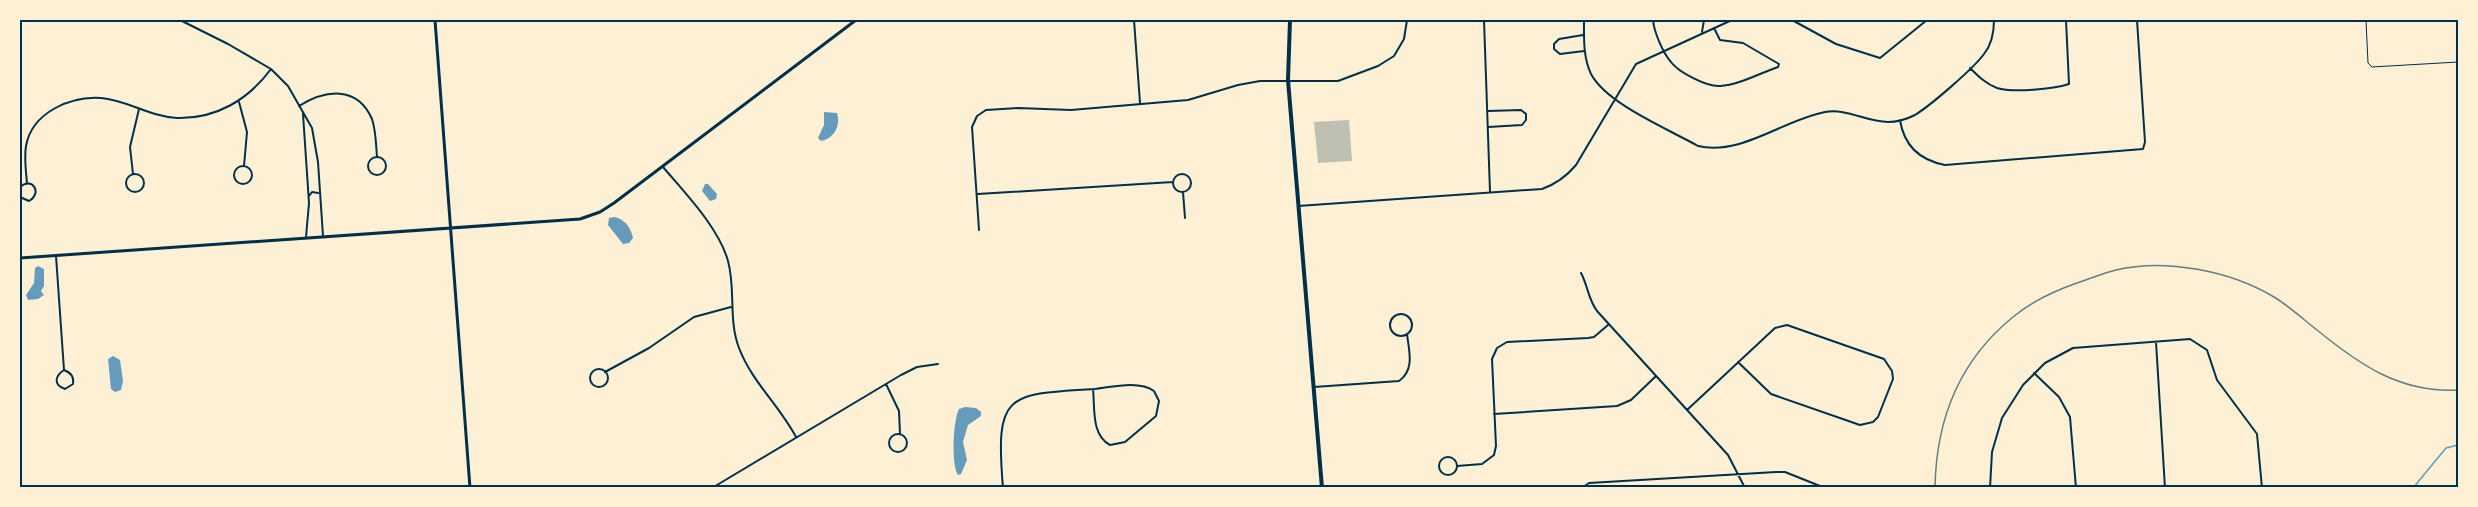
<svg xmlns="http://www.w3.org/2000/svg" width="2478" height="507" font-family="'Source Serif 4',serif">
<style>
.water{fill:#669bbc}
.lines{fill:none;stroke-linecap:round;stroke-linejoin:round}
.stream{stroke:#669bbc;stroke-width:1.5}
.building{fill:#bec0b2}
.service{stroke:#003049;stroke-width:1}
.minor{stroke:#003049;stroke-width:2}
.tertiary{stroke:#003049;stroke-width:3}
.primary{stroke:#003049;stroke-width:4}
.rail{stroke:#657d81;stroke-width:1.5}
.neatline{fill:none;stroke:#003049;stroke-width:2}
</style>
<rect width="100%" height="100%" fill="#fdf0d5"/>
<path class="water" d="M824 112 837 113C841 126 834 139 821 141L818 138 824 125Z
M705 184H708L717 194 716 199 710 201 702 191Z
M614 217C625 219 631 228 633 238L629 243 623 244 608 225 609 218Z
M38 266 44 269V286L41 291 44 295 38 299 28 300 26 295 34 283 35 268Z
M113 356 120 360 123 381 121 390 115 392 111 389 108 359Z
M965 407 976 408 981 412V416L968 425 963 442 967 460 961 474 958 475C951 466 953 420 959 409Z"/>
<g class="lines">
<path class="stream" d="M2413 488 2446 448 2458 445"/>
</g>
<path class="building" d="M1349 120 1352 161 1318 163 1314 122Z"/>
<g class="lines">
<path class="service" d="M2366 20 2368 63 2372 67 2458 62"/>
<path class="minor" d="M180 20 228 44 271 69 288 86 312 128 318 162 323 236
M1134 20 1140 103
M1484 20 1490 192
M1584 20C1584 38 1583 57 1591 74 1607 104 1668 129 1698 146 1741 156 1783 120 1825 112 1847 108 1866 122 1888 122 1896 122 1907 119 1915 115 1931 105 1973 69 1984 54 1992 44 1994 32 1994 20
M1653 20C1654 32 1663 53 1671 62 1678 72 1707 87 1720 86 1739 85 1760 73 1778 67L1779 64 1743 43 1720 40 1714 28
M1792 20 1836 44 1880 58 1927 20
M1702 32 1704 20
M1583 35 1559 39 1554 44V49L1560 54 1584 51
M1970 68C1978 76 1986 84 1997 88 2013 93 2053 89 2069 84L2066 20
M239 102 247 132 244 166
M299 106C325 90 357 85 372 119 376 131 376 145 377 157
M1488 111 1521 110 1526 114V120L1522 125 1488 127
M303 114 309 203 306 237
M1900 120C1904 146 1919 160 1945 165L2143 149 2145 142 2137 20
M368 166a9 9 0 1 1 18 0a9 9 0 1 1-18 0Z
M234 175a9 9 0 1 1 18 0a9 9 0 1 1-18 0Z
M663 167C685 193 719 228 728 261 736 290 728 319 739 348 752 382 779 405 796 437
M126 183a9 9 0 1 1 18 0a9 9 0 1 1-18 0Z
M1173 183a9 9 0 1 1 18 0a9 9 0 1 1-18 0Z
M133 174 130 147 139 109
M27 183C26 171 24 158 26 146 32 112 71 96 101 98 127 100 151 117 177 118 216 119 248 100 271 69
M20 187C32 176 43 193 29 201L20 197
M1183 192 1185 218
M978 194 1173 182
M309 196 312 192 318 193
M1298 206 1542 189C1556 184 1566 177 1576 165L1636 64 1732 20
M979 230 972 127 977 116 986 110 1018 108 1071 110 1188 100 1238 85 1260 81H1338L1378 66 1394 56 1404 39 1407 20
M56 256 64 370C55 376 53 385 65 389L73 384C74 376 71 373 64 370
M1581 273C1588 286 1588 299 1597 311L1728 455 1745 488
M1390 325a11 11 0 1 1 22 0a11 11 0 1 1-22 0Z
M2156 342 2165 488
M590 378a9 9 0 1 1 18 0a9 9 0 1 1-18 0Z
M605 372 649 348 694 317 731 307
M2034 373 2059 397 2070 417 2076 488
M886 384 899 411 900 434
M1314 387 1399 381C1415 370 1409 351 1407 334
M1687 410 1775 328 1787 325 1884 359 1892 371 1893 379 1878 417 1873 422 1860 425 1771 394 1738 362
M1494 414 1617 406 1631 400 1656 376
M889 443a9 9 0 1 1 18 0a9 9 0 1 1-18 0Z
M1439 466a9 9 0 1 1 18 0a9 9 0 1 1-18 0Z
M1457 466 1482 464 1494 455 1496 446 1492 359 1497 348 1507 342 1588 338 1594 337 1608 325
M712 488 901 375 917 367 938 364
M1003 488C995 393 1006 394 1095 389 1112 387 1139 380 1154 391L1159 401 1156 416 1125 442 1110 445C1091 435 1095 408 1093 389
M1582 488 1589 483 1776 472H1785L1825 488
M1990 488 1992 452 2002 418 2023 385 2045 363 2073 348 2190 339 2207 350 2217 380 2257 434 2262 488"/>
<path class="tertiary" d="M435 20 470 488
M20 258 580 219 600 212 614 203 856 20"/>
<path class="primary" d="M1290 20 1288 80 1322 488"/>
<path class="rail" d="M1935 488C1936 419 1960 360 2013 317 2032 301 2054 291 2077 283 2090 279 2103 273 2116 270 2165 258 2231 271 2274 297 2289 306 2303 319 2317 330 2360 365 2400 393 2458 390"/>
</g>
<rect width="2478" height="507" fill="none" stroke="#fdf0d5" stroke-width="42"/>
<rect x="21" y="21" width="2436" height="465" class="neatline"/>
</svg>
